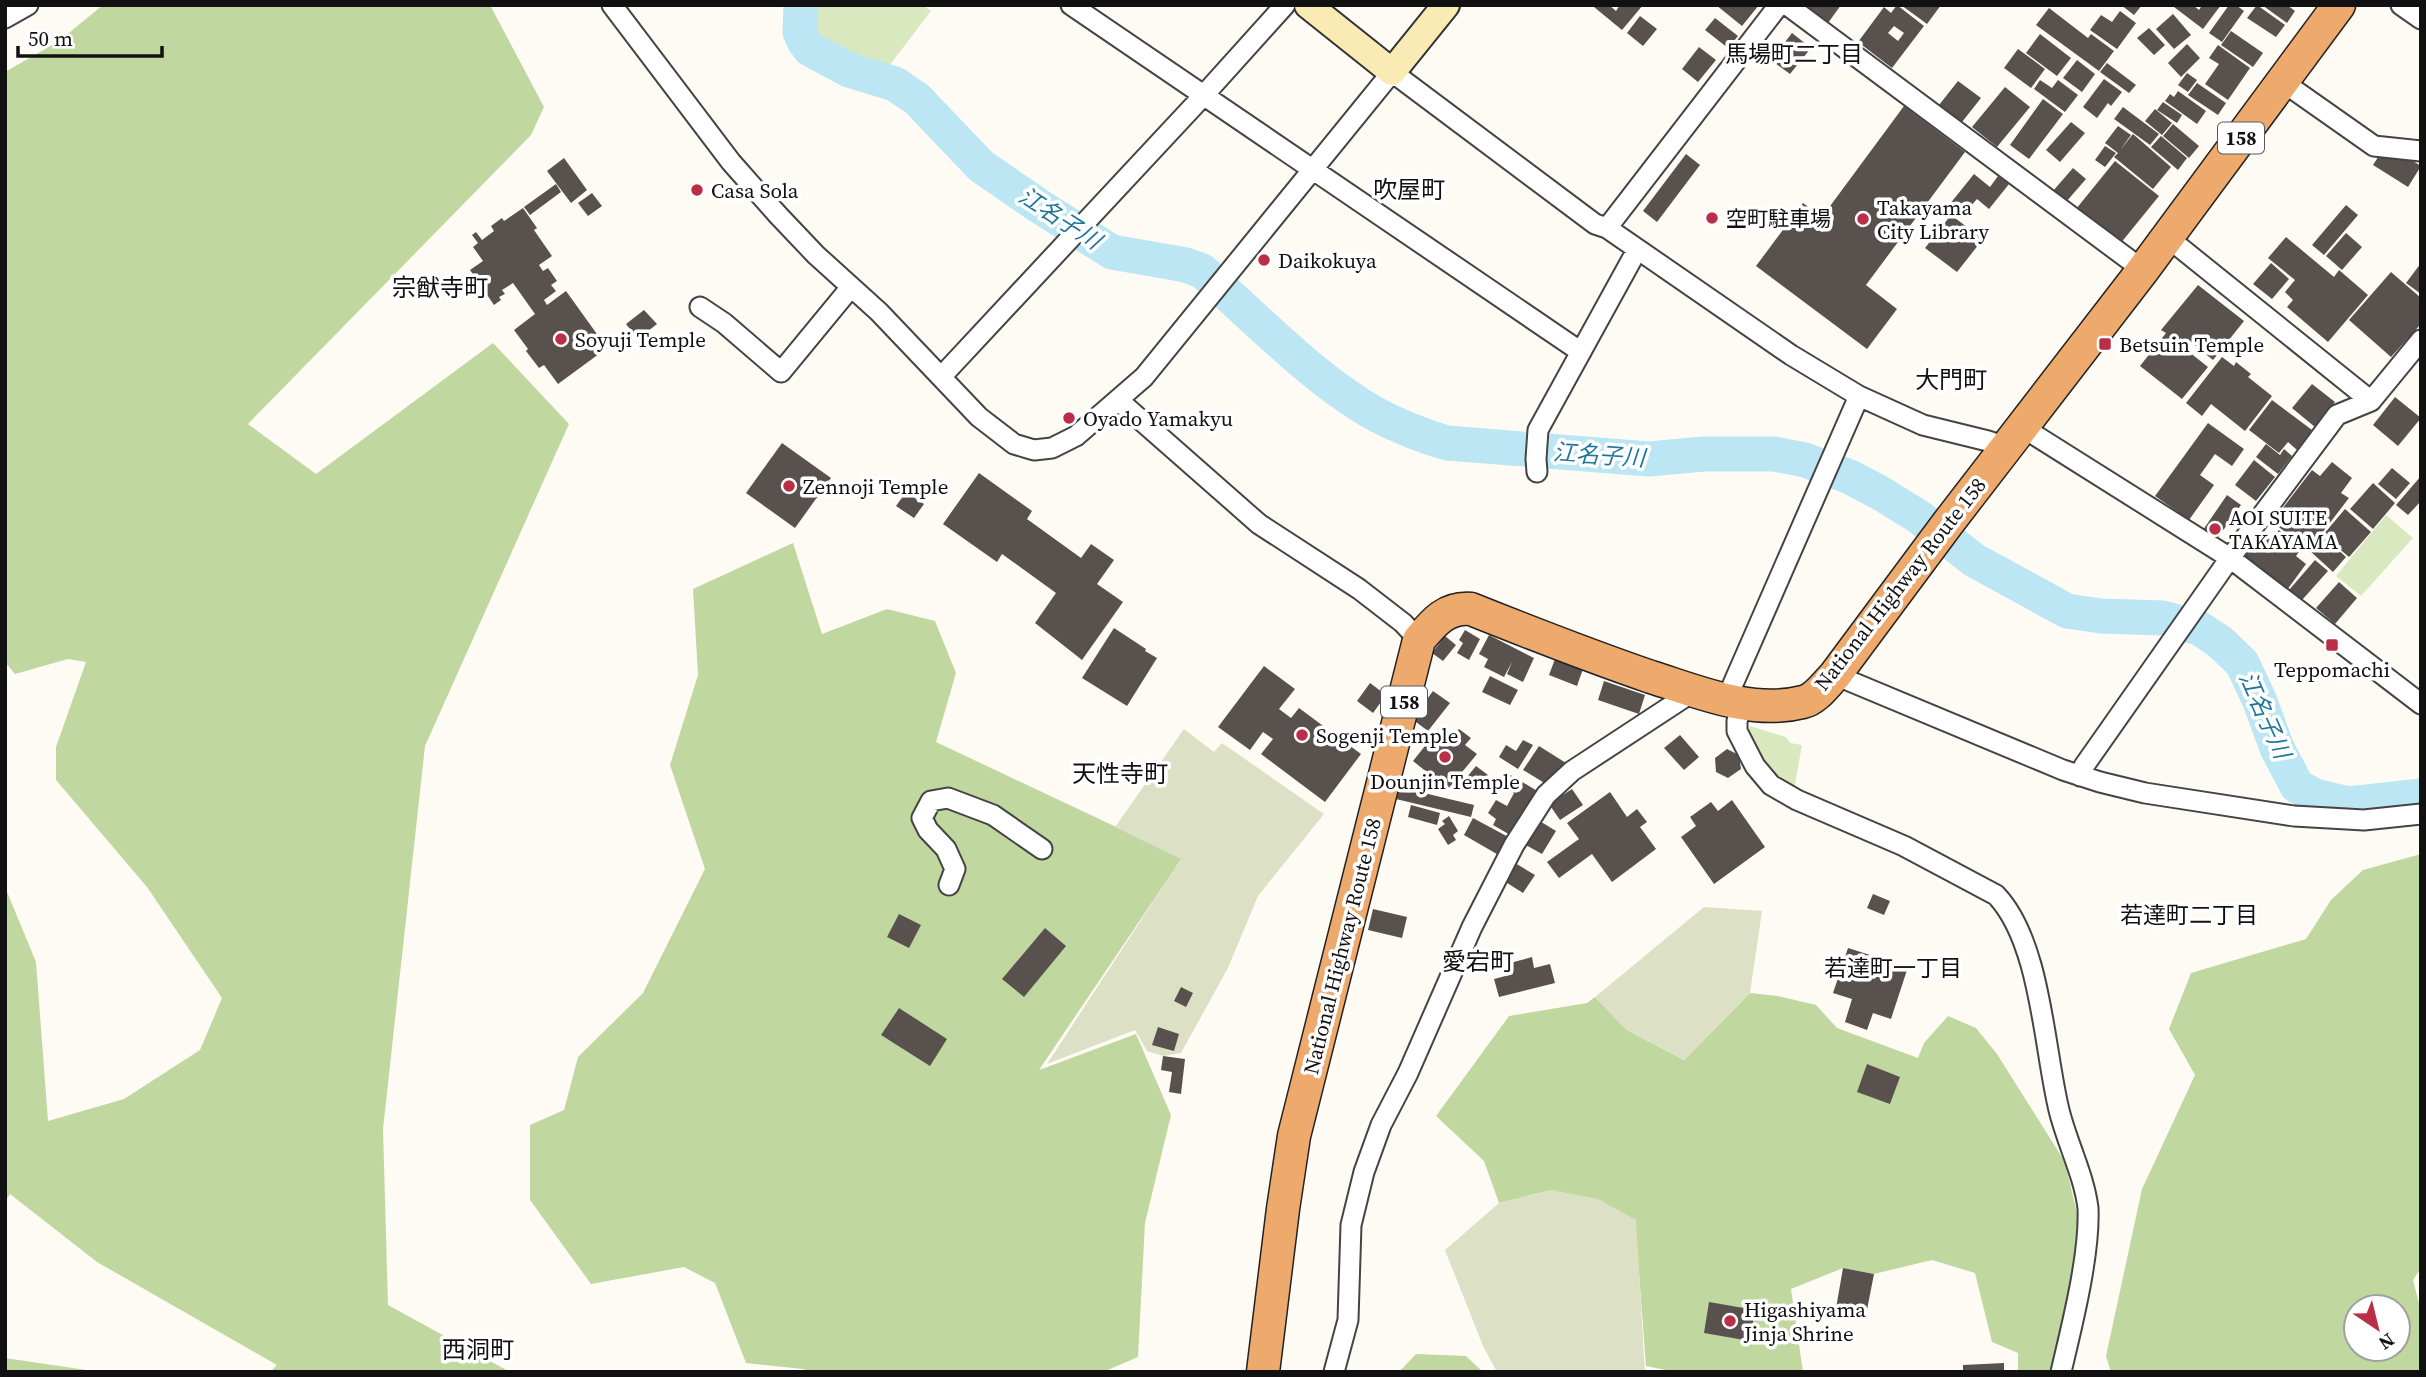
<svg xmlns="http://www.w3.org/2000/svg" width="2426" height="1377" font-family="'Source Serif 4','Noto Sans JP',serif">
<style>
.green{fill:#dae8bf}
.forest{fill:#c0d89f;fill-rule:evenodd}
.cemetery{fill:#dce1c6}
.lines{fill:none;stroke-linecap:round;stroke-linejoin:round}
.river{stroke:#bce6f3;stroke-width:35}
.building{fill:#59514e;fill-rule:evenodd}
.minor-casing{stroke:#444;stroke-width:23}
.secondary-casing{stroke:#333;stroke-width:30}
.trunk-casing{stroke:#222;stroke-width:35}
.minor{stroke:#fff;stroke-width:19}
.secondary{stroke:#faeab4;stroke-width:26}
.trunk{stroke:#eeaa6c;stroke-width:32}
.poi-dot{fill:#ba2f47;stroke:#fff;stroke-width:2.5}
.labels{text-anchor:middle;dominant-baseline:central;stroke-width:7;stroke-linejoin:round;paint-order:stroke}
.shield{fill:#fff;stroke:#585858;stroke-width:2}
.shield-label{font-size:19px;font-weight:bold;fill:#111}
.poi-label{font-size:21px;fill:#111;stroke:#fff;text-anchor:start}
.street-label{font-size:21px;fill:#111;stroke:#fff}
.neighbourhood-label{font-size:23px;fill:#111;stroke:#fff}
.water-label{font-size:23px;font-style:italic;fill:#1f769d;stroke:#fff}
.quarter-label{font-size:24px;fill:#111;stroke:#fff}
</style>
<rect width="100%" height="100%" fill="#fefbf5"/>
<path class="green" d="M817 5H923L931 11 886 70C866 64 827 56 819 34 815 25 817 15 817 5Z
M2386 515 2413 538 2361 596 2336 576Z
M1750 726 1786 737 1790 743 1802 745 1794 790C1770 778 1758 755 1746 732Z"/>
<path class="forest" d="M103 5H490L544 107 531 135 248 424 316 474 493 343 569 424 425 746 383 1129 388 1305 510 1372H270L277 1365 97 1262 10 1194 5 1202V887L36 962 48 1121 124 1099 200 1050 222 998 147 887 56 780V747L86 662 68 659 15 674 5 662V72L59 41Z
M793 543 822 634 887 609 935 621 956 673 936 742 1182 858 1039 1070 1136 1034 1171 1115 1145 1223 1138 1357 1103 1372H811L803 1369 746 1363 715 1283 684 1267 591 1284 530 1200V1125L564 1110 578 1057 643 993 705 869 670 765 698 675 693 589Z
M2421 854V1268L2413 1280 2421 1311V1372H2111L2106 1356 2142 1189 2195 1075 2169 1029 2191 973 2306 939 2331 900 2363 870ZM2398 1307V1349H2356V1307Z
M1750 993 1778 996 1816 1005 1837 1028 1918 1058 1924 1043 1948 1016 1976 1028 1997 1054 2065 1162 2079 1222 2068 1315 2056 1372H2018V1353L1992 1342 1975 1273 1932 1260 1874 1274 1843 1268 1791 1289 1803 1372H1676L1646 1366 1635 1220 1552 1190 1499 1203 1484 1161 1436 1116 1509 1016 1587 1003 1595 997 1627 1030 1684 1060Z
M1416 1354 1466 1356 1483 1372H1399Z
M5 1358 100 1372H5Z"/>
<path class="cemetery" d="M1184 729 1214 752 1222 743 1324 814 1258 896 1228 968 1181 1053 1163 1056 1147 1051 1135 1030 1047 1064 1181 859 1115 827Z
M1704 907 1762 911 1750 993 1684 1060 1627 1030 1595 997Z
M1552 1190 1598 1199 1636 1220 1645 1372H1497L1483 1346 1445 1250 1499 1203Z"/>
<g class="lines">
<path class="river" d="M801 5 800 32 804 41 810 49 849 70 895 84 917 99 981 166 1039 206 1112 252 1186 265 1202 271C1257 319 1314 380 1377 415 1400 427 1423 436 1447 443L1649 459 1704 454H1774L1805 460 1850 477 1882 494 1919 517 1974 560 2067 611 2101 616 2163 618 2199 628 2220 642 2242 663 2259 699 2277 748 2297 786 2315 796 2349 804 2421 796"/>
</g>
<path class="building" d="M1596 5H1609L1616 11 1620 5H1643L1622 30 1594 7Z
M1716 5H1759L1742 26Z
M1809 5H1841L1828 23 1808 8Z
M1897 5 1924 26 1892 68 1858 42 1884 7 1891 13ZM1894 26 1904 33 1898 41 1888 33Z
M1901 5H1941L1927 24Z
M2121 5H2142L2134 15Z
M2175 5H2193L2199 10 2202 5H2221L2203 29 2174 7Z
M2229 5H2236L2244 11 2222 42 2209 33Z
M2257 5 2285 25 2276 37 2247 18Z
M2262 5H2287L2295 11 2287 23Z
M2049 8 2088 38 2091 34 2114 51 2099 71 2036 25Z
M2120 11 2136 23 2117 49 2090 30 2101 15 2112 22Z
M2173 14 2191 35 2174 49 2156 29Z
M1640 16 1657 29 1643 46 1627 33Z
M1715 18 1738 36 1728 48 1705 30Z
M2149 28 2165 45 2154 55 2137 38Z
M2231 31 2263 53 2253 67 2221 45Z
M1792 33 1811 48 1790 74 1771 60Z
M2040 34 2071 58 2057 76 2026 53Z
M2187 44 2200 58 2181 77 2168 63Z
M2218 45 2250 68 2228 100 2205 84 2219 64 2209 58Z
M1699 47 1716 60 1698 82 1682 69Z
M2018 49 2045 69 2031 88 2004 68Z
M2077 60 2095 74 2082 92 2063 78Z
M2107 63 2136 85 2129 93 2100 72Z
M2187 73 2197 80 2188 92 2178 85Z
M2104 79 2122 92 2111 106 2108 103 2097 118 2083 107Z
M2040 80 2052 88 2058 80 2078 95 2065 112 2034 89Z
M1958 81 1981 98 1962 122 1939 105Z
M2197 83 2226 103 2218 115 2188 95Z
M2005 87 2030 107 1997 147 1972 127Z
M2178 91 2206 111 2197 124 2165 101 2170 94 2174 97Z
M2043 99 2063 114 2029 159 2010 145Z
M2163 102 2182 115 2177 123 2157 110Z
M1904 106 1965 152 1866 285 1897 309 1867 349 1756 266 1803 203 1822 217Z
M2123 107 2159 134 2150 145 2114 119Z
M2155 109 2172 123 2162 135 2145 121Z
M2071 122 2085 133 2060 162 2046 150Z
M2173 124 2199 146 2189 158 2163 136Z
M2118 126 2131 135 2120 150 2133 134 2171 167 2153 189 2114 157 2118 153 2105 143Z
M2161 136 2187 158 2178 170 2151 147Z
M2105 146 2116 153 2105 167 2095 160Z
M1686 154 1700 165 1657 222 1643 211Z
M2380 154 2405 156 2421 166 2408 187 2373 165Z
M564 158 587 190 571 203 547 171Z
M2115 161 2159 196 2120 244 2076 209Z
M2073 168 2086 179 2066 202 2053 191Z
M1974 174 1990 187 1998 176 2009 184 1989 209 1977 199 1962 216 1949 205Z
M556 184 561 192 530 215 524 207Z
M592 193 602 206 588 216 578 203Z
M2346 205 2358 215 2324 255 2312 245Z
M523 208 537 228 534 230 552 256 539 265 543 271 548 268 557 281 551 285 556 291 544 300 547 305 566 291 607 348 558 384 544 365 539 368 526 351 528 349 514 330 535 314 513 283 502 290 505 294 499 297 501 300 494 305 470 270 483 261 473 247 478 243 472 235 476 232 482 240 494 231 491 226 502 218 504 221Z
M1951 215 1983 239 1957 272 1925 248Z
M2346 233 2362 247 2342 270 2326 256Z
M2286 237 2334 277 2339 270 2368 295 2328 342 2287 307 2293 300 2285 292 2295 280 2268 258Z
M2271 263 2289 279 2272 299 2253 284Z
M2421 263V294L2406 283Z
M2391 272 2421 298V324L2391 357 2349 320Z
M2198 285 2244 321 2213 360 2190 341 2184 348 2208 367 2182 399 2140 366 2166 333 2161 330Z
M644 310 657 324 638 339 626 324Z
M2222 357 2234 366 2236 362 2251 374 2248 377 2272 396 2245 431 2211 404 2202 416 2186 403Z
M2312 384 2335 402 2315 427 2292 408Z
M2395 397 2421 418 2398 446 2373 425Z
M2272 400 2312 430 2297 450 2288 442 2279 453 2249 430Z
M2208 423 2244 449 2232 466 2215 454 2200 475 2214 485 2189 520 2155 496Z
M782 443 831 478 795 528 746 493Z
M2266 444 2280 455 2284 449 2292 456 2278 474 2256 457Z
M2254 460 2275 477 2256 501 2235 485Z
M2332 462 2352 478 2341 493 2349 498 2309 550 2272 522 2312 470 2320 476Z
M2392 468 2410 483 2396 499 2378 484Z
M979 473 1032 511 1027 519 1081 558 1091 544 1114 560 1097 584 1123 602 1082 660 1035 623 1056 593 1002 554 997 562 943 524Z
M2421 476V501L2408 515 2396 505Z
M2373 483 2395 503 2373 529 2350 509Z
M906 492 924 504 914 518 896 506Z
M2227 495 2241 505 2217 539 2203 530Z
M2345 509 2371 532 2349 557 2323 535Z
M2262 530 2272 538 2279 530 2302 548 2296 556 2306 564 2287 590 2241 554Z
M2323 536 2346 557 2333 572 2310 551Z
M2315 560 2328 571 2302 600 2289 590Z
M2339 582 2357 598 2335 624 2316 608Z
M1114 628 1146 649 1145 651 1157 658 1127 706 1082 678Z
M1465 630 1480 639 1469 660 1457 653 1463 643 1459 640Z
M1489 635 1534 658 1523 682 1507 674 1512 662 1504 677 1484 667 1488 659 1479 654Z
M1445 636 1456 645 1443 661 1432 653Z
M1555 659 1583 669 1577 686 1549 675Z
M1264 666 1295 689 1279 709 1291 718 1299 708 1361 754 1325 802 1261 754 1273 739 1263 732 1250 750 1218 727Z
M1490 676 1518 690 1510 705 1482 692Z
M1604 681 1645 695 1639 714 1598 700Z
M1370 683 1386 695 1373 713 1357 701Z
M1433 691 1450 703 1428 731 1412 719Z
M1440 727 1452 737 1459 729 1471 738 1465 745 1477 754 1448 789 1413 761Z
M1680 735 1699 757 1684 770 1664 748Z
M1523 740 1533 745 1518 769 1499 757 1506 745 1516 751Z
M1539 746 1566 763 1551 787 1523 770Z
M1727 749 1739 755 1741 769 1728 778 1716 772 1715 758Z
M1476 766 1488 775 1475 791 1463 782Z
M1507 773 1539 792 1512 836 1493 825 1496 819 1488 813 1496 800 1507 806 1514 793 1500 785Z
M1399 787 1474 805 1471 817 1396 799Z
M1572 789 1583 805 1560 820 1549 804Z
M1610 792 1627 817 1637 809 1647 822 1640 827 1656 849 1612 882 1592 854 1559 878 1547 862 1579 839 1567 823Z
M1732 800 1765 847 1714 884 1681 837 1696 826 1690 817 1711 802 1718 811Z
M1411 805 1440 813 1437 825 1408 817Z
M1449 816 1458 831 1453 835 1456 840 1448 845 1438 829 1445 824 1442 821Z
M1473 818 1512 839 1502 857 1464 835Z
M1538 820 1556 831 1542 854 1524 844Z
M1515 863 1535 875 1523 893 1504 881Z
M1873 894 1890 901 1884 915 1867 908Z
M1373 909 1407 917 1402 938 1368 930Z
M899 914 921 925 909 948 887 937Z
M1045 928 1066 946 1024 997 1002 979Z
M1848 948 1908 967 1891 1019 1873 1013 1867 1030 1845 1022 1852 999 1833 993Z
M1532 957 1534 968 1550 964 1555 983 1499 997 1494 979 1513 974 1510 963Z
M1181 987 1193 993 1186 1007 1174 1001Z
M899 1008 947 1039 930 1066 881 1035Z
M1158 1027 1179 1034 1174 1051 1152 1045Z
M1163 1056 1185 1059 1181 1094 1169 1092 1172 1072 1161 1070Z
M1867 1064 1900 1077 1890 1104 1857 1092Z
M1843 1268 1874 1274 1865 1320 1835 1314Z
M1709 1302 1755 1310 1750 1341 1704 1333Z
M2004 1363V1372H1963V1365Z"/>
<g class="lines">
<g class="minor-casing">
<path id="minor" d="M612 5 731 162 778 215 816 255 879 312 979 417 1014 444 1034 450 1052 448 1076 436 1144 377 1392 72 1595 224 1607 228 1791 355 1859 396 1923 425 1988 441 2006 447
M1071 5 1581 352
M1787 5 2143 270
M2401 5 2421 19
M5 18 28 5
M2283 82 2374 146 2421 151
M1607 228 1779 5
M2167 237 2371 401
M700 307 724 323 781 372 851 287
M941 377 1203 96 1285 5
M1118 400 1259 524 1359 589 1403 623 1419 640
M2022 427 2230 558 2421 704
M1537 472 1536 459 1538 430 1637 250
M1835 675 2063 770 2100 782 2145 793 2294 816 2364 820 2421 814
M1726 700 1859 396
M1743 703 1737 721V731L1755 766 1771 785 1797 800 1904 846 1996 895C2041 942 2044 1049 2059 1110 2067 1143 2084 1175 2088 1208 2090 1255 2072 1325 2061 1372
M2080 776 2084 766 2230 558 2337 415 2371 401 2421 340
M949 885 955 869 946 849 928 830 922 818 931 801 948 798 993 815 1042 849
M1334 1372 1348 1320 1351 1225 1364 1172 1381 1125 1408 1073 1472 927 1514 845 1546 795 1572 771 1694 691"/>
</g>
<g class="secondary-casing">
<path id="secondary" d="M1308 5 1392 72 1446 5"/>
</g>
<g class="trunk-casing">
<path id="trunk" d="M1263 1372 1283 1209 1294 1136 1419 640C1434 622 1446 607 1471 609 1531 633 1590 656 1651 677 1699 692 1752 715 1803 702 1816 699 1826 684 1835 675L1948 523 2143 270 2339 5"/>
</g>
<use href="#minor" class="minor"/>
<use href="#secondary" class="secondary"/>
<use href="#trunk" class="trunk"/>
</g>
<g class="poi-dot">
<circle cx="697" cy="190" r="7"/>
<circle cx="1712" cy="218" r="7"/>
<circle cx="1863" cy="219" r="7"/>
<circle cx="1264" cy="260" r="7"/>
<circle cx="561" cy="339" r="7"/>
<rect x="2098" y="337" width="14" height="14" rx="3.5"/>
<circle cx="1069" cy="418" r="7"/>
<circle cx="789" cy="486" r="7"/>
<circle cx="2215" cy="529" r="7"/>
<rect x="2325" y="638" width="14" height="14" rx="3.5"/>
<circle cx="1302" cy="735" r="7"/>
<circle cx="1445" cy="757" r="7"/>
<circle cx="1730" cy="1321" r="7"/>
</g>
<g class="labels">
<g class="shield">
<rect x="2218" y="122.5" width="46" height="31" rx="5"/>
<rect x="1381" y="686.5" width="46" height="31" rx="5"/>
</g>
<g class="shield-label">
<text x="2241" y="138">158</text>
<text x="1404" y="702">158</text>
</g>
<g class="poi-label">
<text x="711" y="190">Casa Sola</text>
<text x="1877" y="207">Takayama<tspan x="1877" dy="24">City Library</tspan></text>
<text x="1726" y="218">空町駐車場</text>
<text x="1278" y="260">Daikokuya</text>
<text x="575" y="339">Soyuji Temple</text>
<text x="2119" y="344">Betsuin Temple</text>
<text x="1083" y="418">Oyado Yamakyu</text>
<text x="803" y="486">Zennoji Temple</text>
<text x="2229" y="517">AOI SUITE<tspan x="2229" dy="24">TAKAYAMA</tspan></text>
<text x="2332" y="669" text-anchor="middle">Teppomachi</text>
<text x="1316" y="735">Sogenji Temple</text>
<text x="1445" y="781" text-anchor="middle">Dounjin Temple</text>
<text x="1744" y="1309">Higashiyama<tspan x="1744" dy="24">Jinja Shrine</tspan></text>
</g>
<g class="street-label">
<text transform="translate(1900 584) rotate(-52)">National Highway Route 158</text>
<text transform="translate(1342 946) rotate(-76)">National Highway Route 158</text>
</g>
<g class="neighbourhood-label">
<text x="1794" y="54">馬場町二丁目</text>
<text x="2189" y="915">若達町二丁目</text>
<text x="1893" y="968">若達町一丁目</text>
</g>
<g class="water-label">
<text transform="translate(1060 218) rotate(33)">江名子川</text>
<text transform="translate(1599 455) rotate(4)">江名子川</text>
<text transform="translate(2265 715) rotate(66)">江名子川</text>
</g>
<g class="quarter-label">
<text x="1409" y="189">吹屋町</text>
<text x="440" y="287">宗猷寺町</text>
<text x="1951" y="379">大門町</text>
<text x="1120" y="773">天性寺町</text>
<text x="1478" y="961">愛宕町</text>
<text x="478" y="1349">西洞町</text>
</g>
</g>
<rect width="2426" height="1377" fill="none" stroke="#111111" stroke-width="14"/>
<g transform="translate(2377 1328) rotate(145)"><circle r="33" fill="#ffffff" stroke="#a0a0a0" stroke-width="2"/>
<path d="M0-5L12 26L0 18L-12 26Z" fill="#ba2f47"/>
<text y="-10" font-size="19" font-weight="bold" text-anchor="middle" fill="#111111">N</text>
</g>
<path d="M18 46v10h144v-10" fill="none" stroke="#111111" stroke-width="3.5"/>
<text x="28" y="46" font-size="21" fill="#111111" stroke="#ffffff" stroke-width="5" paint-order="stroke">50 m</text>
</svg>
